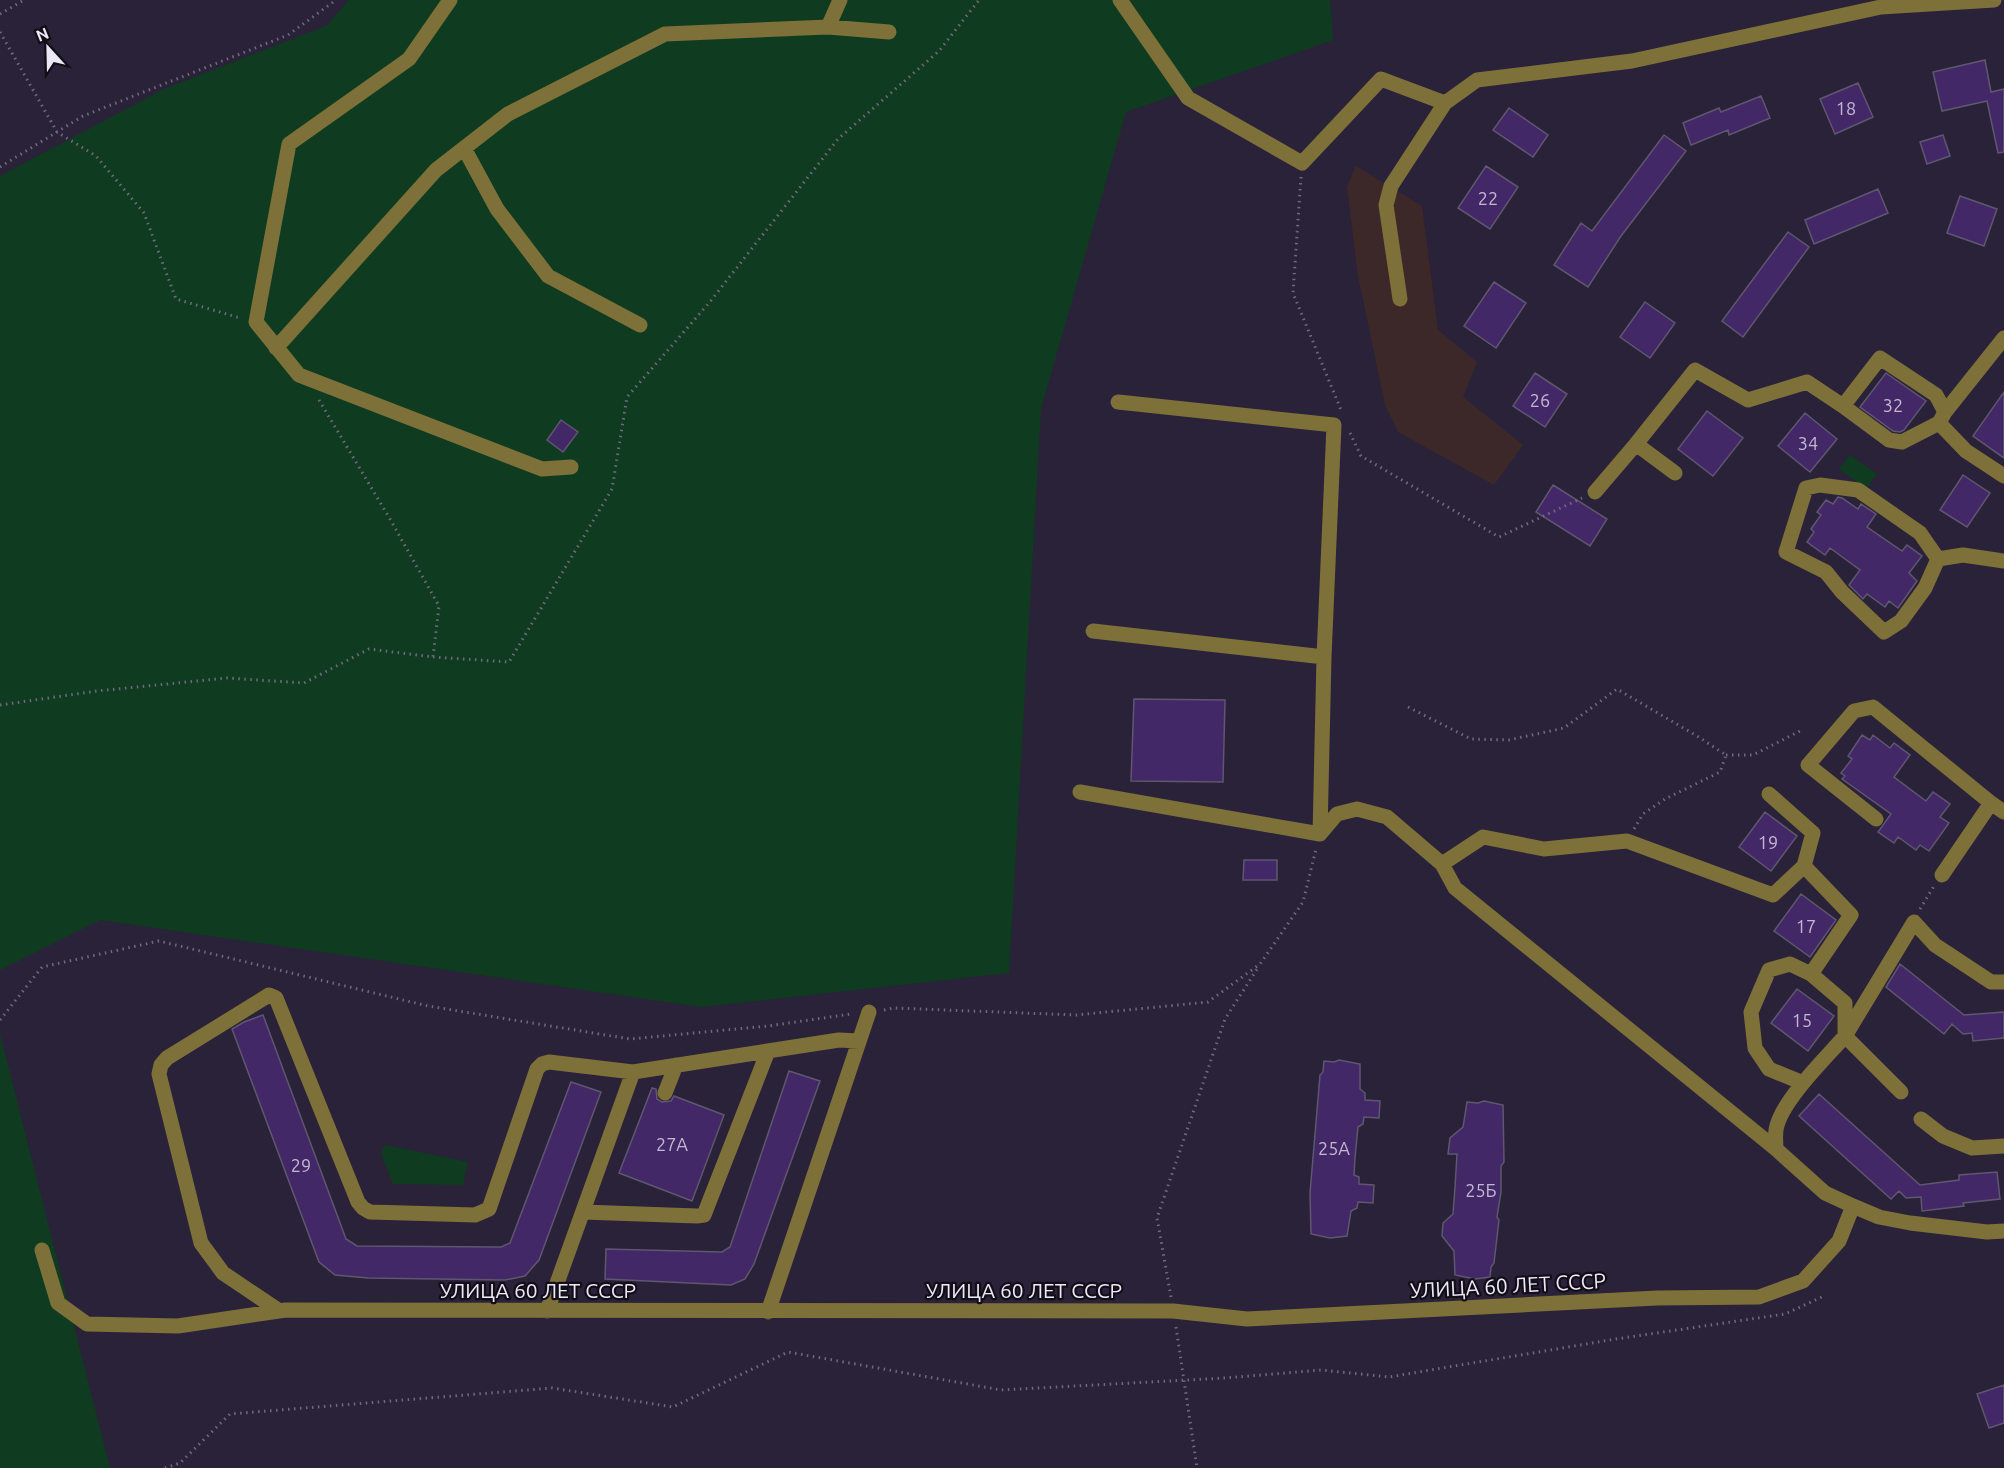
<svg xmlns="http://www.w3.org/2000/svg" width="2004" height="1468" font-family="Ubuntu,sans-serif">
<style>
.industrial{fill:#3c2828}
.green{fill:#0f3c20}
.building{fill:#432868;stroke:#5f566f;stroke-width:1.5}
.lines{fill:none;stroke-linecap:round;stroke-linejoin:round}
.path{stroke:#716a7d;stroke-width:3;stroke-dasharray:1.5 4.5;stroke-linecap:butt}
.minor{stroke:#7e7039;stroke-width:15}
.labels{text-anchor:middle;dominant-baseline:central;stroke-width:4.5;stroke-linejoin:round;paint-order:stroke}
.number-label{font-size:18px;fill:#c2b8d3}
.street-label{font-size:21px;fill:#ede8f7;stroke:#110e18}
</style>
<rect width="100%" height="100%" fill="#2a2238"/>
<path class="industrial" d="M1356 166 1422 206 1438 330 1477 362 1463 397 1523 445 1494 485 1398 432 1385 405 1358 276 1347 187Z"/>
<path class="green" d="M349 0H1330L1333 40 1126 112 1041 409 1009 973 701 1007 100 920 0 970V176L164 89 326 26Z
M1850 455 1877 474 1866 489 1839 469Z
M0 1034 110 1468H0Z
M385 1145 468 1162 463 1185 393 1184 381 1154Z"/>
<path class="building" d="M1985 60 1991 92 2004 89V152L1998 153 1987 101 1942 111 1933 72Z
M1858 83 1873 117 1835 134 1820 99Z
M1761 96 1770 118 1729 135 1728 130 1691 145 1683 123 1719 108 1721 112Z
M1509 108 1548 135 1533 157 1493 130Z
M1664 135 1686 151 1621 236 1588 287 1554 265 1581 223 1592 231Z
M1943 135 1950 156 1927 164 1920 142Z
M1486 166 1518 187 1490 229 1458 208Z
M1878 189 1888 213 1814 244 1805 220Z
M1960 196 1997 209 1984 246 1947 233Z
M1788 232 1809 247 1743 337 1722 321Z
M1494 282 1526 303 1496 348 1464 326Z
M1645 302 1675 323 1650 358 1620 337Z
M1535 373 1567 394 1545 427 1513 406Z
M1886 373 1926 401 1904 430 1900 432 1893 431 1860 407Z
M2004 392V458L1973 436Z
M1707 411 1743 438 1713 476 1678 449Z
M1805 413 1837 439 1810 472 1778 446Z
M561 420 578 432 563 452 547 440Z
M1963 475 1990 493 1967 527 1940 510Z
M1553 485 1607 519 1590 546 1536 512Z
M1838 497 1842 498 1858 509 1861 504 1876 514 1867 527 1902 551 1907 545 1922 556 1909 573 1917 581 1898 608 1889 601 1885 607 1867 594 1863 599 1849 585 1860 570 1830 548 1825 555 1807 542 1814 532 1811 529 1821 515 1817 512 1826 500 1833 504Z
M1134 699 1225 700 1223 782 1131 781Z
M1862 735 1870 740 1873 735 1890 748 1894 743 1910 755 1894 777 1926 801 1933 792 1950 804 1940 817 1949 823 1929 851 1920 845 1916 850 1898 837 1894 843 1878 832 1891 814 1842 779 1845 776 1841 773 1852 759 1848 756Z
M1765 812 1797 836 1771 871 1739 847Z
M1244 860H1277V880H1243Z
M1801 894 1836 920 1810 957 1774 931Z
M1900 964 1964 1015 2004 1012V1038L1973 1041 1972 1033 1963 1034 1952 1024 1944 1034 1886 987Z
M1797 989 1834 1016 1808 1051 1771 1023Z
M263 1015 346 1239 357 1246 501 1247 510 1243 571 1082 601 1092 539 1260 525 1276 505 1280 368 1278 335 1275 319 1262 232 1029 244 1022Z
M1339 1060 1360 1064V1089L1365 1093V1100L1380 1101 1379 1118 1364 1117 1363 1124 1358 1127 1355 1158 1354 1175 1359 1177V1184L1374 1185 1373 1203 1358 1202 1357 1208 1351 1211 1347 1236 1330 1238 1311 1234 1310 1193 1320 1075 1323 1072 1324 1061 1334 1062Z
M789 1071 820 1081 754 1264 745 1279 731 1285 605 1279 606 1249 722 1252 730 1247Z
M652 1088 656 1089 657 1099 662 1102 671 1101 674 1096 724 1115 692 1201 619 1173Z
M1819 1094 1920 1185 1959 1180V1175L1997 1172 2000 1199 1963 1203 1964 1206 1922 1211 1921 1197 1906 1198 1899 1191 1891 1199 1799 1116Z
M1484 1101 1503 1105 1504 1162 1501 1166V1192L1497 1217 1499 1220 1494 1263 1491 1267 1490 1277 1475 1279 1455 1275 1454 1251 1442 1236 1443 1223 1453 1214 1455 1187 1457 1154H1448L1450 1138 1463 1127 1467 1102 1478 1103Z
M2004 1385V1423L1989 1428 1977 1394Z"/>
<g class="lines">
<path class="path" d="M0 14 24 0
M0 32 57 132 96 156 144 213 176 299 240 318
M0 167 83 116 288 35 336 0
M1301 177 1293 293 1341 410
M1350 433 1361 456 1499 537 1582 498
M433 657 509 662 612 489 627 397 709 303 838 139 939 51 979 0
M0 705 97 691 227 678 304 683 369 649 433 657 439 606 390 519 319 400
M1408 707 1471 739 1509 740 1564 728 1617 689 1697 736 1726 755 1720 772 1665 799 1643 814 1634 829
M1726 755H1753L1800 731
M1920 909 1934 886
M884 1010 893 1008 1076 1015 1208 1002 1260 964 1303 902 1316 849
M0 1020 42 967 159 941 428 1006 630 1039 768 1026 851 1014
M1171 1297 1157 1218 1225 1019 1259 966
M1176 1327 1197 1468
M165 1468 180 1463 230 1414 552 1388 673 1407 788 1352 1001 1390 1225 1378 1321 1370 1389 1377 1616 1339 1785 1314 1824 1296"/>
<path class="minor" d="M450 0 409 59 289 144 256 322 299 375 542 469 571 467
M1120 0 1188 98 1302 163 1381 79 1445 103
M828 27 889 32
M464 148 497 209 548 276 640 325
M1400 299 1386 205 1391 186 1445 103 1477 80 1632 61 1881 7 1994 0
M2004 338 1945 412 1939 423 1966 451 2004 476
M276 348 436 170 508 114 665 34 828 27 840 0
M1118 402 1334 425 1324 657 1320 834
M1939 423 1902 442 1889 440 1843 406 1880 358 1936 395 1945 412
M1636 444 1695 370 1748 400 1807 382 1843 406
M1820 485 1858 490 1920 533 1938 559 1925 588 1901 621 1884 632 1842 592 1826 572 1786 552 1806 488Z
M1595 492 1636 444 1675 473
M1938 559 1963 555 2004 561
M1093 631 1324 657
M1080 792 1320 834
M1769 794 1813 833 1804 866 1851 915 1811 974 1845 1003V1036C1826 1058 1780 1102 1776 1130 1775 1136 1776 1143 1776 1149
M1876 819 1808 765 1854 711 1873 707 1991 803
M1320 834 1337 814 1357 809 1387 817 1442 864 1455 888 1776 1149 1825 1193 1853 1206
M1442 864 1483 837 1544 849 1627 841 1773 895 1804 866
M1942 875 1991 803 2004 812
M1803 1083 1769 1069 1755 1048 1751 1012 1769 970 1790 964 1811 974
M1901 1092 1845 1036 1914 922 1935 945 1991 982H2004
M665 1093 676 1065
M1921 1119 1943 1136 1972 1148 2004 1146
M583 1212 697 1216 704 1215 768 1051
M42 1250 58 1303 87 1324 178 1326 286 1310 1173 1311 1247 1319 1657 1298 1759 1297 1803 1281 1839 1241 1853 1206 1879 1217 1910 1223 1987 1232 2004 1231
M278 1310 223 1273 201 1243 159 1074 161 1065 167 1058 269 995 276 998 358 1202 363 1208 370 1212 475 1215 489 1209 537 1069 542 1064 549 1062 633 1072
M547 1311 633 1072 839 1040 859 1041
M768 1312 869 1012"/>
</g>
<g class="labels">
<g class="number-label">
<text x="1846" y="108">18</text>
<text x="1488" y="198">22</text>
<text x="1540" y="400">26</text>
<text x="1893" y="405">32</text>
<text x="1808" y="443">34</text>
<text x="1768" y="842">19</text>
<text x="1806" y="926">17</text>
<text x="1802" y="1020">15</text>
<text x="672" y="1144">27А</text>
<text x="1334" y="1148">25А</text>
<text x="301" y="1165">29</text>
<text x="1481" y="1190">25Б</text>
</g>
<g class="street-label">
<text transform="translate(1508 1285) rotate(-3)">УЛИЦА 60 ЛЕТ СССР</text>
<text x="538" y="1290">УЛИЦА 60 ЛЕТ СССР</text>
<text x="1024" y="1290">УЛИЦА 60 ЛЕТ СССР</text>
</g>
</g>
<g transform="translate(48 48) rotate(338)" stroke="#110e18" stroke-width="4.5" paint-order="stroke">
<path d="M0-4.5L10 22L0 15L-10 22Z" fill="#ede8f7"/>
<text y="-9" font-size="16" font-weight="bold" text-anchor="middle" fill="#ede8f7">N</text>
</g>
</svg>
